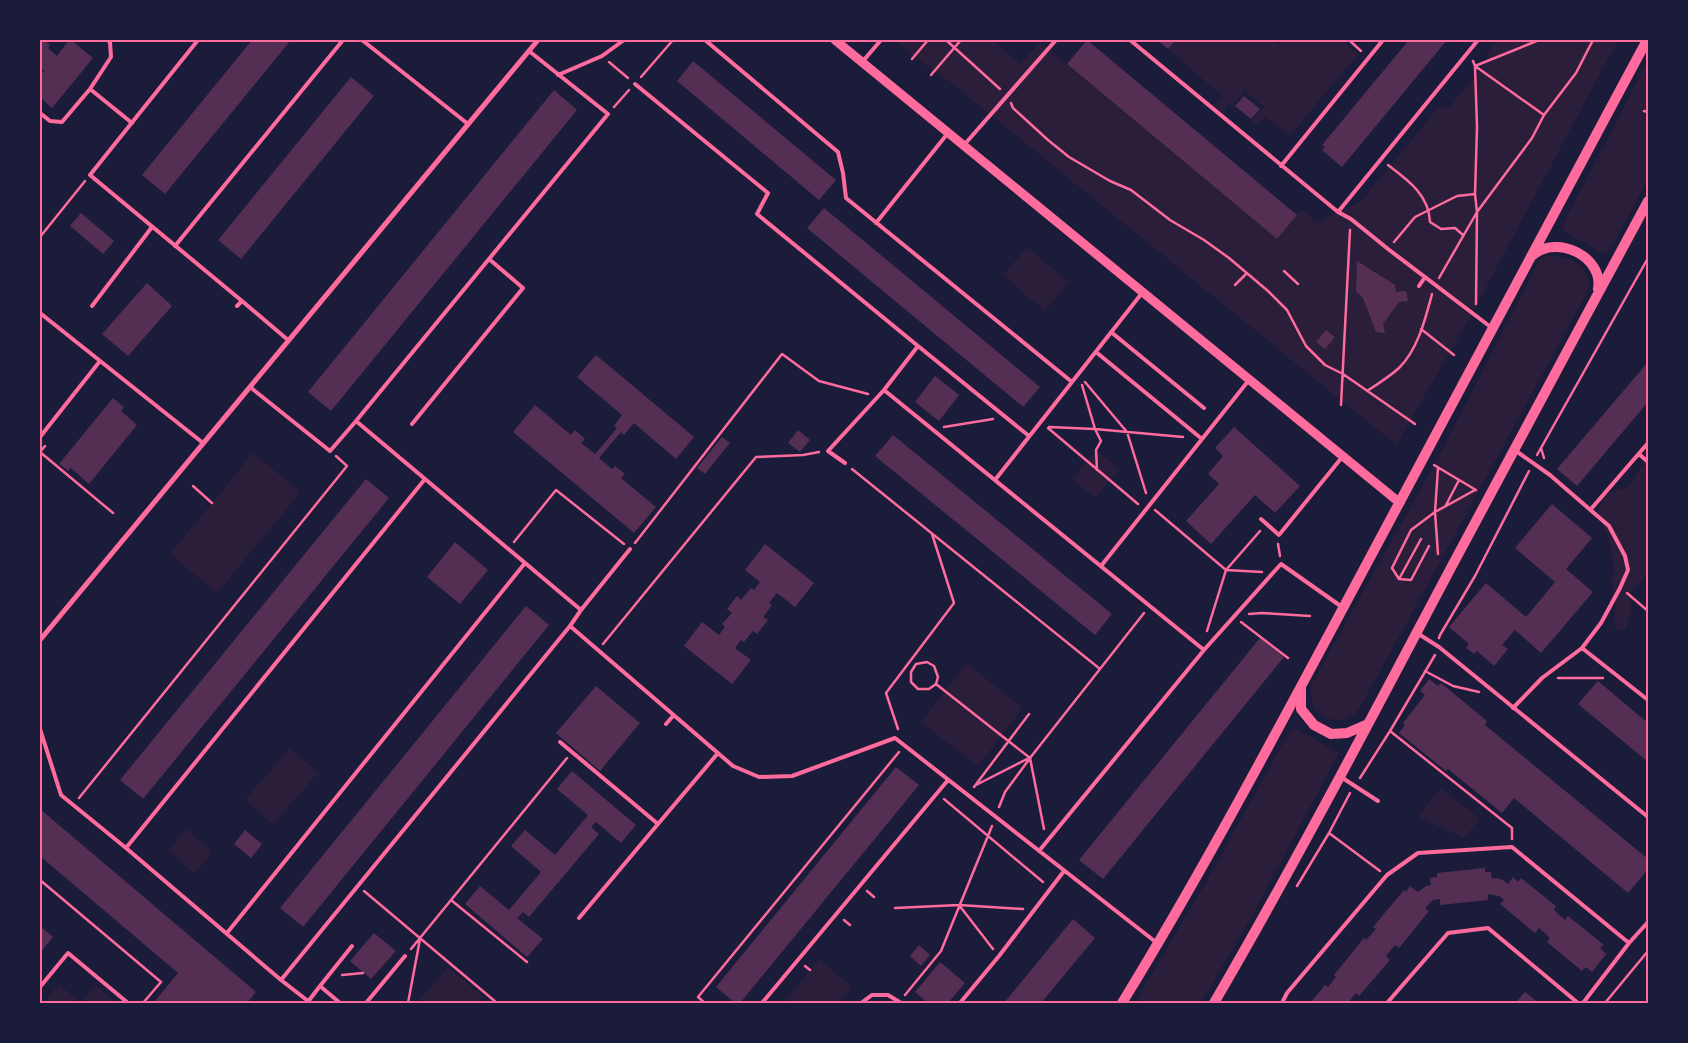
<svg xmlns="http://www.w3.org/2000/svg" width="1688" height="1043" font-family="'Nunito Sans',sans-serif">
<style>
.green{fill:#2a1e3b}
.building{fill:#542f53}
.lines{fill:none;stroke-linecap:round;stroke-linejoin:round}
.path{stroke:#ff6b9d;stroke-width:2.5}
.service{stroke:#ff6b9d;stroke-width:4}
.minor{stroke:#ff6b9d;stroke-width:5}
.tertiary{stroke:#ff6b9d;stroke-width:9}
.secondary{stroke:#ff6b9d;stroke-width:10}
.neatline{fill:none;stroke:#ff6b9d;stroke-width:2}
</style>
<rect width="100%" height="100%" fill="#1b1b3a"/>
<path class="green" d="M894 40H992L1021 64 1040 42 1277 239 1301 210 1317 222 1360 202 1439 107 1449 108 1488 60 1487 53 1497 40H1618L1474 310 1396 445 949 81 933 71Z
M1176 40H1272L1279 45 1283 40H1341L1358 54 1290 136 1265 117 1255 125 1251 121 1263 107 1245 91 1232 106 1229 103 1222 112 1214 106 1222 96 1168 49Z
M1648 61V179L1610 250 1605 253 1601 252 1565 232 1562 226Z
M1027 247 1069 282 1045 311 1003 275Z
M1552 256C1574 258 1586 263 1590 287L1361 706C1358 710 1354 715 1350 717 1341 722 1323 720 1317 712 1311 705 1311 694 1311 685L1438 458 1539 261 1542 257Z
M1096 450 1119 469 1095 498 1072 479Z
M253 453 301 492 217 593 170 554Z
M1648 456V572L1631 593C1631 607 1632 619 1624 631L1615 628 1614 618 1616 608 1612 580 1614 571 1612 552 1607 534 1599 517V508L1602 498 1609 492 1628 487 1634 480Z
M967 663 1023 708 978 766 921 722Z
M1296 729 1339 753 1255 910 1201 1003H1135L1209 877 1290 731Z
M290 748 318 773 273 824 245 800Z
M1441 788 1480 819 1464 838 1417 817Z
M186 829 213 852 195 874 168 851Z
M819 959 853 987 839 1003H783Z
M448 967 484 997 479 1003H417Z
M59 984 81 1003 95 985 116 1003H43Z"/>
<path class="building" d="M40 40H44L50 45 48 48 57 56 69 40H71L93 58 52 108 40 97V76L44 71 40 68Z
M252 40H291L165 194 142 175Z
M1087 40 1297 215 1277 239 1067 64Z
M1157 40H1176L1168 49Z
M1409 40H1447L1342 167 1322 150 1325 147 1322 145Z
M693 61 836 180 819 200 677 81Z
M351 77 374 96 241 259 218 240Z
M554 90 577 110 331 411 308 392Z
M1244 96 1260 109 1251 119 1235 106Z
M824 208 1040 387 1023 407 807 228Z
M81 213 114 241 103 254 70 226Z
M1357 261 1395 285 1396 292 1406 291 1408 301 1399 302 1383 324 1385 333 1376 332 1363 298 1356 291Z
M147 283 172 306 128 356 102 334Z
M1326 330 1335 337 1325 349 1316 342Z
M596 355 694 437 676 459 634 423 624 435 621 432 599 458 612 469 615 466 625 474 621 478 656 507 634 533 513 432 535 405 571 435 575 430 585 439 581 443 595 454 617 428 614 426 622 415 577 377Z
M1648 362V402L1577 486 1557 469Z
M935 376 959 395 939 421 915 402Z
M113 398 124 407 121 411 137 425 89 484 71 468 68 471 59 464Z
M1234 427 1300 486 1275 513 1255 495 1211 544 1186 521 1219 484 1208 474 1223 456 1215 448Z
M798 430 810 440 800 452 788 443Z
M893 435 1112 614 1095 635 875 456Z
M722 437 730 443 705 474 697 468Z
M366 479 389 498 143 799 120 780Z
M1552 504 1592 538 1566 569 1593 592 1541 653 1515 630 1502 645 1508 649 1494 666 1477 651 1474 654 1466 648 1469 644 1449 627 1486 583 1526 617 1555 582 1515 548Z
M455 542 488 570 460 604 427 577Z
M765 544 814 583 795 607 777 593 769 603 772 605 763 617 768 620 757 634 753 631 744 642 741 640 735 648 751 660 732 684 684 646 702 622 719 635 725 627 722 624 732 613 727 609 737 596 741 600 751 588 754 590 760 582 745 570Z
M526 606 549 625 303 927 280 908Z
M1260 638 1284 657 1103 879 1079 860Z
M1429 679 1438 686 1441 683 1487 721 1485 725 1648 859V869L1628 893 1514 798 1502 813 1448 769 1446 771 1399 733 1405 725 1403 723 1425 695 1420 691Z
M1598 681 1648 723V762L1578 704Z
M596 686 640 723 600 771 556 733Z
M896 767 919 785 740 1003H735L716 987Z
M572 771 636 825 621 843 596 822 591 827 599 834 529 917 523 912 517 918 543 939 527 957 465 904 480 886 509 910 541 872 511 846 525 830 555 855 588 815 557 789Z
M40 809 256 992 247 1003H158L155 1001 178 973 40 856Z
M245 830 262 844 251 858 234 844Z
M1485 868V872H1491L1492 879 1496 878 1503 880 1508 884 1513 877 1518 882 1521 878 1556 906 1554 910 1565 920 1568 916 1604 945 1600 948 1606 954 1592 972 1586 967 1582 971 1547 942 1550 938 1539 928 1535 933 1500 904 1504 900 1499 896 1488 894V900L1440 905V899L1433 900 1425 908 1429 911 1399 948 1395 945 1386 956 1390 960 1359 996 1356 993 1348 1003H1310L1325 985 1328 987 1336 977 1334 975 1364 938 1366 940 1376 929 1373 927 1404 890 1406 892 1410 886 1418 892 1426 886 1431 885 1430 878 1437 877V873Z
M1073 919 1095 938 1041 1003H1004Z
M40 926 53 937 40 953Z
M374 933 396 951 371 979 350 961Z
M919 945 930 955 921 966 910 956Z
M940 962 965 983 948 1003H928L915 992Z
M1525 992 1536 1001 1535 1003H1515Z"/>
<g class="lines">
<path class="path" d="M946 40 1000 89
M1349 40 1361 51
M912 59 928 40
M1473 61 1475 66 1477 127 1475 194 1477 212 1476 304
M609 62 628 78
M1475 66 1544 115
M1475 66 1539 40
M931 75 961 40
M641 77 673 40
M1011 103 1013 108 1048 140 1069 157 1110 181 1131 190 1170 220 1204 240 1229 258 1268 291 1287 310 1306 346 1325 365 1343 374 1415 424
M614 107 629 90
M1644 111 1648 112
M1388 165C1408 180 1429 195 1430 222L1441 229 1455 228 1463 235
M40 237 85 181
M1394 242 1415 217 1457 196 1475 194
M1284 271 1298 284
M1439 278 1477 212 1532 138 1544 115 1576 73 1593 40
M1235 285 1247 273
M1421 329 1454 355
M1085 382 1127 432 1146 493
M1082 385 1095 429 1101 441 1096 450 1097 470
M1367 391C1378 384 1389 377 1399 368 1418 349 1425 320 1432 294
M1341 405 1350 230
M944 427 993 419
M1049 427 1095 429 1183 437
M1048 428 1138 504
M1541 448 1544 458
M40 452 45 446
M40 452 113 513
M1537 455 1648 258
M1434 465 1476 490
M852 469 1100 669
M193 486 212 503
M1446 505 1459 480
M1155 510 1226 570 1207 631
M514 542 556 490 624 544
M635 543 782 354 819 381 868 394
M1278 544 1280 556
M1429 546 1411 580 1399 579 1392 568 1411 530 1435 512 1475 490
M1438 554 1435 512 1438 468
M1226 570 1260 531
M1226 570 1262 572
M1399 579 1421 539
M1627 593 1648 611
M1249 614 1262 613 1310 616
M1241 622 1288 658
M1439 638 1440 635 1475 576 1529 471
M603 644 756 457 803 455 819 452
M1425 671 1453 686 1479 692
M1558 678H1603
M936 684 938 677 934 666 927 662 916 664 911 672V682L918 689H929L936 684 1030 758 1044 829
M898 729 886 693 954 603 932 534
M1390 731 1512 828V839
M1360 778 1390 731 1435 655
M976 785 1029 758
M974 787 1029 714
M79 798 347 466 336 456
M944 799 1043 882
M999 807 1005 792 1030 758 1144 613
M1329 833 1380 871
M40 880 161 982 143 1003
M1297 886 1329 833 1350 793
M364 891 497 1003
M867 891 874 897
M451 900 527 962
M959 905 993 949
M895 908 959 905 1023 909
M844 920 850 925
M411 949 567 758
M805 966 810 970
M342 975 363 973
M905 995 941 951 992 826
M408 1003 420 939
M705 1003 698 997 899 752
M1605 1003 1648 951"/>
<path class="service" d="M198 40 90 175 242 301
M362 40 468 124
M705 40 838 152 843 173 846 198 1072 382
M1130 40 1338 212 1351 219 1388 249 1492 328
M863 61 881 40
M558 75 602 56 624 40
M635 84 768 193 757 214 918 346 884 390 828 451 845 463
M90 89 111 57 110 42 108 40
M40 113 50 121 62 122 90 89 132 123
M964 145 1056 40
M1281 166 1383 40
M1338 212 1478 40
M876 223 948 133
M175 246 343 40
M1419 286 1425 277
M92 306 152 227
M237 306 242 301 288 340
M40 313 203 443
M1111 332 1204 408
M918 346 1029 436
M1096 352 1202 439
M250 387 330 451 356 421 581 610 570 626 733 766 759 777 792 776 895 738 1157 943
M884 390 1204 650
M356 421 608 114 529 51
M412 424 523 288 489 259
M40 437 100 361
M1516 451 1550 475 1609 526 1625 556 1628 570 1620 588 1601 623 1582 648 1648 700
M1639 454 1648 462
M995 480 1142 293
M1591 509 1648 443
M1261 519 1279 535 1343 456
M1101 566 1249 380
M581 610 630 549
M1417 633 1439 647 1648 817
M1513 708 1542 678 1582 648
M666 724 673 716
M40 729 61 795 126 848
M560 742 658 824 718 753
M1341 777 1378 801
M1039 851 1204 650 1281 564 1342 607
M579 918 658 824
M227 933 525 563
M281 980 570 626
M320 986 352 946
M40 987 68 953 128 1003
M308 1001 281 980 126 848 425 479
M307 1003 320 986 340 1003
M366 1003 405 956
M762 1003 948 780
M861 1003 872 995H888L901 1003
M960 1003 999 956 1064 871
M1282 1003 1287 993 1387 875 1418 853 1512 847 1629 943
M1387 1003 1448 933 1488 928 1578 1003
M1583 1003 1629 943 1648 922"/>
<path class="minor" d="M40 640 538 40"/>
<path class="tertiary" d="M835 40 1400 503"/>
<path class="secondary" d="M1533 255C1557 234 1604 257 1598 289
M1301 687V709L1314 725 1331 734 1347 733 1368 724
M1122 1003C1195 884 1261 761 1327 638 1435 439 1540 239 1647 40
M1214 1003C1298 859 1375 711 1453 564 1517 443 1583 322 1648 201"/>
</g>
<rect width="1688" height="1043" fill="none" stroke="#1b1b3a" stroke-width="82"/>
<rect x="41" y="41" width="1606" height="961" class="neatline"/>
</svg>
